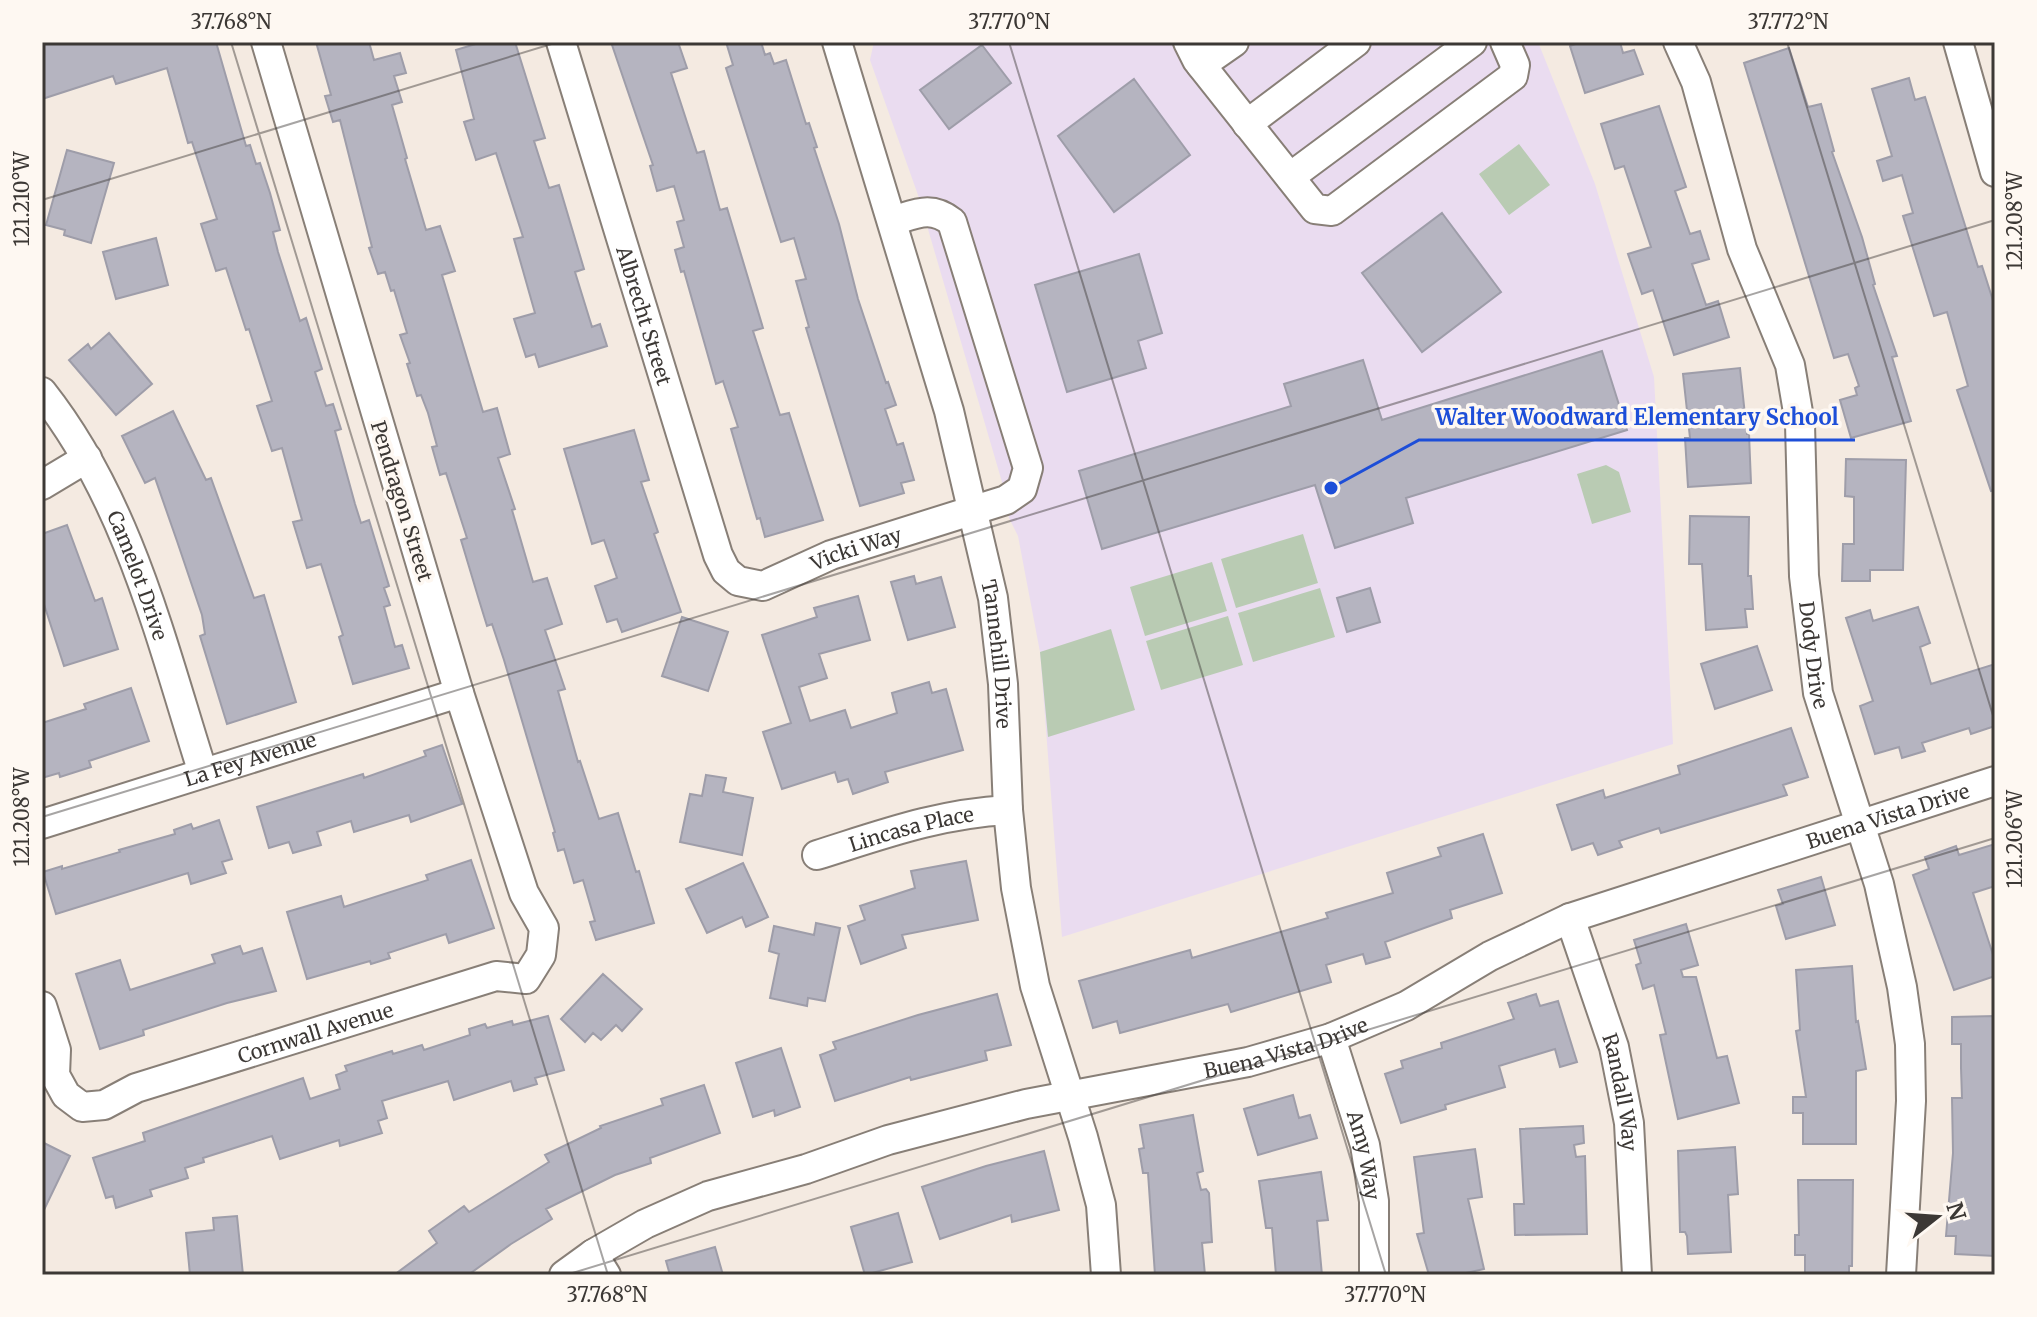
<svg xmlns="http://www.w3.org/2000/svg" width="2037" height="1317" font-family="Merriweather,serif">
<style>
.education{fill:#eadcf0}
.green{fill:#b9cbb3}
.building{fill:#b5b4c0;stroke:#9e9da9;stroke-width:2}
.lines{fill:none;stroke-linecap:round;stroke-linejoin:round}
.minor-casing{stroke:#887f77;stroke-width:32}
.minor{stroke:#fff;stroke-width:28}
.ticks{fill:none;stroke:#3c3835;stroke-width:2;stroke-opacity:0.45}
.labels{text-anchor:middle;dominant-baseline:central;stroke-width:7;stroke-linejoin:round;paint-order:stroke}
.street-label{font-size:20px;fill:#3c3835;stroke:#fef8f2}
.leader{fill:none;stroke:#1d4ed8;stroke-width:3}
.callout-dot{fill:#1d4ed8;stroke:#fef8f2;stroke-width:3}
.callout-label{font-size:22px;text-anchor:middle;font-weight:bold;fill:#1d4ed8;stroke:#fef8f2;stroke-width:7;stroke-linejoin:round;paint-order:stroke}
.neatline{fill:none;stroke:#3c3835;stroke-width:3}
.ticks-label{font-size:20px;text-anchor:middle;fill:#3c3835}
</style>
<rect width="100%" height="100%" fill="#f4eae1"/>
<path class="education" d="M874 42H1538L1595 184 1654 377 1673 744 1062 937 1040 652 1018 536 1009 518 1002 482 918 195 870 60Z"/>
<path class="green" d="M1519 144 1550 185 1509 215 1479 174Z
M1606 465 1619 472 1631 512 1592 524 1577 474Z
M1303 534 1318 583 1236 608 1221 559Z
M1212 562 1227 611 1145 636 1130 587Z
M1320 588 1335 637 1253 662 1238 613Z
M1228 616 1243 665 1161 690 1146 641Z
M1111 629 1135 710 1048 737 1040 652Z"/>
<path class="building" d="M42 42H216L246 146 250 145 256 164 260 163 270 193 280 230 273 232 278 252 300 321 306 318 322 369 315 372 326 406 333 404 341 429 335 431 355 504 361 523 369 520 389 586 384 588 390 605 384 607 395 647 402 645 409 668 353 684 339 637 343 635 321 564 307 568 293 522 302 520 282 448 272 451 257 406 272 401 249 329 246 330 226 268 216 271 201 224 217 219 192 142 188 143 167 68 116 84 113 76 42 99Z
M316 42H369L374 60 400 53 406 73 394 76 402 102 392 105 407 158 405 159 426 230 440 226 455 271 442 275 483 412 497 408 510 454 498 458 515 509 512 510 533 582 547 578 562 624 545 630 565 689 558 691 578 762 580 761 599 819 618 813 636 872 639 871 654 923 596 940 590 922 595 921 583 880 574 883 564 849 558 851 553 833 555 832 504 660 492 624 487 626 479 600 461 540 467 538 446 473 440 475 432 447 437 446 428 413 421 395 417 396 407 364 410 363 400 335 407 333 394 290 391 291 385 272 378 274 369 248 372 247 340 120 333 122 325 96 331 95Z
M482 42H515L545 138 534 141 549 188 559 185 584 269 575 272 592 327 600 324 607 346 539 367 535 354 526 357 514 319 535 313 514 239 523 237 496 153 476 160 464 122 474 119 456 50Z
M611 42H678L687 68 671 73 697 153 704 151 720 210 727 208 763 328 753 331 780 415 789 413 823 520 765 537 760 518 757 519 731 429 738 427 723 381 716 384 684 271 681 272 675 250 684 247 677 222 684 220 674 186 657 191 650 166 653 165Z
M726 42H761L765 55 770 53 774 64 786 60 806 124 809 123 817 147 814 148 839 224 858 299 886 383 888 382 896 405 885 409 897 445 903 443 914 480 901 483 904 493 860 506 806 328 809 327 796 281 806 279 794 238 781 242 726 68 733 65Z
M1581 42H1620L1623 53 1634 50 1643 74 1585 93 1570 46Z
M982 45 1011 83 949 129 920 90Z
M1789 48 1808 107 1821 104 1834 151 1832 152 1862 237 1875 284 1873 285 1897 356 1892 357 1911 421 1851 438 1840 400 1857 395 1855 388 1859 386 1848 354 1834 358 1744 63Z
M1909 78 1915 100 1925 97 1978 267 1982 266 1995 307V490L1991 491 1957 390 1968 386 1947 312 1934 316 1903 216 1913 213 1902 175 1883 181 1877 161 1892 156 1872 89Z
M1134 79 1190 155 1114 212 1058 136Z
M1659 106 1686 187 1675 191 1690 234 1700 231 1709 259 1692 264 1706 305 1718 301 1729 337 1674 355 1653 290 1642 294 1628 254 1651 247 1624 166 1615 169 1601 124Z
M67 150 114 163 91 243 64 235 65 230 46 225Z
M1442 213 1501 292 1422 352 1362 273Z
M156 238 168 285 116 299 103 252Z
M1139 254 1162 333 1138 341 1146 368 1067 392 1035 285Z
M109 333 152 384 116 415 69 360 88 344 91 349Z
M1602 351 1627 430 1406 498 1413 523 1335 548 1315 485 1102 549 1079 471 1291 406 1284 384 1363 360 1382 420Z
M1740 368 1747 434H1749L1751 483 1688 487 1685 438H1690L1683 374Z
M173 411 206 480 211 478 254 598 264 595 296 702 227 724 200 636 205 634 202 615 177 541 155 478 145 483 122 436Z
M634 430 649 480 641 482 658 532 654 534 681 612 622 632 617 619 607 622 595 586 617 578 604 540 592 544 564 449Z
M1846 459 1906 460 1903 570H1870V581H1842L1843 544H1854V497L1845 496Z
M1690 516 1749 517 1748 576H1751L1753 609H1745L1747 627 1706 630 1702 564H1689Z
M67 525 95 601 102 598 118 649 64 666 42 598V534Z
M914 576 916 584 941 577 955 627 908 640 891 582Z
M1370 588 1380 622 1347 632 1337 598Z
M858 596 870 640 819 654 827 678 799 687 810 721 845 710 851 728 897 713 892 693 929 682 932 693 946 689 963 750 885 772 888 782 853 794 848 779 838 782 835 772 782 789 763 732 791 723 762 635 817 617 814 608Z
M1918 607 1930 643 1920 647 1931 684 1995 664V726L1971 734 1969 728 1922 743 1925 751 1902 758 1899 747 1875 754 1860 706 1873 701 1846 618 1870 610 1873 621Z
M682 617 728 632 708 691 662 676Z
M1757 646 1772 690 1715 709 1701 664Z
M131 688 149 741 89 761 91 767 60 777 59 773 42 778V723L86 709 84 704Z
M1791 728 1808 777 1783 785 1787 795 1661 833 1659 828 1619 841 1622 847 1598 855 1593 843 1572 850 1557 805 1603 790 1605 798 1680 774 1678 766Z
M442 745 462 804 411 822 409 815 354 832 351 821 317 832 321 845 293 853 289 842 269 848 257 807 363 774 364 778 426 756 424 751Z
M706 775 726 778 723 792 753 798 742 855 680 842 690 794 702 796Z
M219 820 232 859 222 862 226 873 191 884 188 873 56 914 43 872 62 866V869L120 852 119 850 175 834 174 830 191 824 193 829Z
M1483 834 1502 893 1450 910 1452 918 1385 942 1390 957 1366 964 1363 954 1326 965 1331 982 1231 1012 1228 1004 1120 1033 1117 1021 1093 1028 1079 981 1190 950 1192 958 1328 918 1326 913 1393 893 1387 873 1441 856 1438 848Z
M1995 844V886L1973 893 1995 961V976L1954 990 1913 875 1929 869 1925 857 1956 846 1959 855Z
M471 860 494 928 449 943 446 934 388 953 390 958 371 964 370 961 307 979 287 912 341 896 344 907 428 880 426 875Z
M966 861 978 920 902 935 906 948 861 964 848 926 865 920 860 906 915 888 911 871Z
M743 863 768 917 746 927 742 917 707 933 686 889Z
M1821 877 1835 925 1786 939 1776 906 1783 904 1778 890Z
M816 923 840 928 825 1001 808 998 807 1006 770 998 779 954 769 951 774 926 814 935Z
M1686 924 1698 965 1681 970 1683 977H1696L1717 1058 1727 1056 1739 1103 1678 1119 1660 1035 1666 1034 1654 985 1643 989 1636 965 1641 963 1634 940Z
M240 946 243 954 262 948 276 991 227 1003 143 1030 144 1035 100 1049 76 974 120 960 130 990 215 963 212 955Z
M1852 966 1856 1022 1858 1021 1866 1069 1856 1071V1144H1803V1113H1793V1097H1806L1796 1031 1800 1030 1796 970Z
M603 974 642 1009 622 1031 616 1025 601 1040 593 1033 585 1042 561 1019Z
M997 994 1011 1045 985 1051 987 1060 911 1080 910 1077 835 1101 820 1055 836 1049 833 1042 918 1015Z
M1536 994 1540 1006 1558 1001 1577 1062 1560 1067 1555 1049 1499 1066 1505 1087 1445 1105 1446 1109 1401 1123 1385 1074 1403 1068 1401 1061 1442 1048 1441 1043 1514 1019 1508 1003Z
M548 1016 564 1070 535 1078 537 1084 514 1091 511 1081 454 1100 448 1081 382 1101 387 1118 378 1121 382 1133 340 1146 339 1140 280 1159 272 1136 203 1158 204 1162 185 1168 188 1178 150 1190 152 1196 116 1208 113 1196 106 1198 93 1158 145 1141 143 1133 303 1078 310 1099 340 1089 336 1075 347 1071 345 1066 392 1051 393 1054 422 1045 424 1050 470 1035 469 1029 485 1024 487 1028 512 1021 513 1025Z
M1995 1016V1256L1955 1254 1956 1236H1946L1953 1153 1952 1098H1962L1961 1068V1044H1952V1017Z
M781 1048 800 1107 775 1116 774 1110 753 1117 736 1063Z
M704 1085 720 1133 650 1158 651 1163 615 1175 546 1209 552 1219 511 1244 468 1275H394L437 1243 429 1231 464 1206 469 1212 549 1162 545 1155 601 1128 600 1126 663 1105 661 1099Z
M1293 1095 1299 1118 1310 1115 1317 1138 1258 1155 1244 1109Z
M1193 1115 1203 1171 1197 1173 1201 1190 1206 1189 1209 1193 1212 1242 1202 1243 1205 1275H1155L1148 1173H1143L1139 1149 1144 1148 1140 1125Z
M1583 1126 1584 1143 1574 1145 1576 1157 1585 1156 1587 1234 1515 1235 1514 1204H1524L1520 1129Z
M42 1142 70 1156 42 1214Z
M1735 1147 1738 1194 1728 1195 1731 1252 1688 1254 1687 1236 1685 1232H1680L1678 1151Z
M1475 1149 1482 1197 1468 1199 1484 1269 1457 1275H1429L1417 1234 1424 1233 1414 1157Z
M1044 1151 1059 1210 1012 1222 1011 1215 940 1239 922 1187 986 1166Z
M1321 1172 1328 1220 1317 1221 1322 1275H1276L1272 1228H1266L1259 1181Z
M1798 1180H1853L1852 1266H1849V1275H1805V1255H1795V1235H1799Z
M898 1213 912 1262 865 1275 851 1227Z
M237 1216 243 1275H190L186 1233 214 1230 213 1218Z
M715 1247 723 1275H670L666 1261Z"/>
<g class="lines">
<g class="minor-casing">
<g id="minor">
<path id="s1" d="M561 42 718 555 726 571 738 581 763 586 831 555 1006 500 1022 489 1028 468 952 222C931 205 916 214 892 221"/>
<path id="s2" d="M837 42 949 411 993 598 1003 684 1008 810 1016 888 1035 986 1083 1137 1101 1205 1106 1275"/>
<path d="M1188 42 1197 60 1315 209 1332 211 1513 76 1515 65 1505 42"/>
<path id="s3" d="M1678 42 1696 82 1742 249 1790 365 1800 424 1804 576 1818 693 1879 884 1902 987 1910 1044 1911 1101 1901 1275"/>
<path d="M1958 42 1995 172"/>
<path d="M1201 65 1234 42"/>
<path d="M1247 124 1356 42"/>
<path d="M1290 177 1472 42"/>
<path id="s4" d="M42 392C129 502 161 641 203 773"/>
<path d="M42 485 87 458"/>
<path id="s5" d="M42 824 459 693"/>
<path id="s6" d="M817 855C884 834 937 814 1008 810"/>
<path id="s7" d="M1570 918 1614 1047 1629 1123 1637 1275"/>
<path id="s8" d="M42 1006 56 1050 55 1075 66 1095 82 1107 104 1105 136 1088 496 976 526 979 541 955 544 928 524 893 459 693 266 42"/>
<path id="s9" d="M1331 1038 1365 1145 1374 1201V1275"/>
<path d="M593 1254 606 1275"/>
<path id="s10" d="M564 1275 593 1254 645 1224 708 1196 806 1169 888 1140 1026 1104 1248 1062 1331 1038 1406 1006 1490 956 1570 918 1995 781"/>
</g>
</g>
<use href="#minor" class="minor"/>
</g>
<path class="ticks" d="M231 42 608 1275M1009 42 1386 1275M1787 42 1995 722M42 200 558 42M42 817 1995 220M566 1275 1995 838"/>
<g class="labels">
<g class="street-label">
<text stroke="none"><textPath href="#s1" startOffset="286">Albrecht Street</textPath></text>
<text transform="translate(402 501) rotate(73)">Pendragon Street</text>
<text stroke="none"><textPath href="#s1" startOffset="696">Vicki Way</textPath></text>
<text stroke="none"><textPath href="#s4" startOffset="208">Camelot Drive</textPath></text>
<text stroke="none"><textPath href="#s2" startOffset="634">Tannehill Drive</textPath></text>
<text stroke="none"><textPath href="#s3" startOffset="634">Dody Drive</textPath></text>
<text stroke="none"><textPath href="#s5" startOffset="218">La Fey Avenue</textPath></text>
<text stroke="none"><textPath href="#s10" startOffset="1410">Buena Vista Drive</textPath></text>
<text stroke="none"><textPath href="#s6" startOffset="98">Lincasa Place</textPath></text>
<text stroke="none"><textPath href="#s8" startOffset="360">Cornwall Avenue</textPath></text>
<text stroke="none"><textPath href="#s10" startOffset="762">Buena Vista Drive</textPath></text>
<text stroke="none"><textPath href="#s7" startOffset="182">Randall Way</textPath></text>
<text stroke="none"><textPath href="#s9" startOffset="122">Amy Way</textPath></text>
</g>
</g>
<path class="leader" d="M1331 488L1419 440H1855"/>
<circle class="callout-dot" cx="1331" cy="488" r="8"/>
<g class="callout-label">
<text x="1637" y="425">Walter Woodward Elementary School</text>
</g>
<rect width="2037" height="1317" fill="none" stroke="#fef8f2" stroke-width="88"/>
<g transform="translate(1937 1217) rotate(73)" stroke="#fef8f2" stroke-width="6" paint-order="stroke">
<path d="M0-6L14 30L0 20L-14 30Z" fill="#3c3835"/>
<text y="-12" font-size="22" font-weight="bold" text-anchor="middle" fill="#3c3835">N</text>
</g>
<rect x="44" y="44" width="1949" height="1229" class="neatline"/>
<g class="ticks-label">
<text x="231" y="29">37.768°N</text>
<text x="1009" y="29">37.770°N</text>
<text x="1788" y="29">37.772°N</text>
<text transform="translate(22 199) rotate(-90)" y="7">121.210°W</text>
<text transform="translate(2015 221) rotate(-90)" y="7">121.208°W</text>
<text transform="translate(22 817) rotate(-90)" y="7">121.208°W</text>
<text transform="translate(2015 839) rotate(-90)" y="7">121.206°W</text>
<text x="607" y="1302">37.768°N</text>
<text x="1385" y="1302">37.770°N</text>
</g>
</svg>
